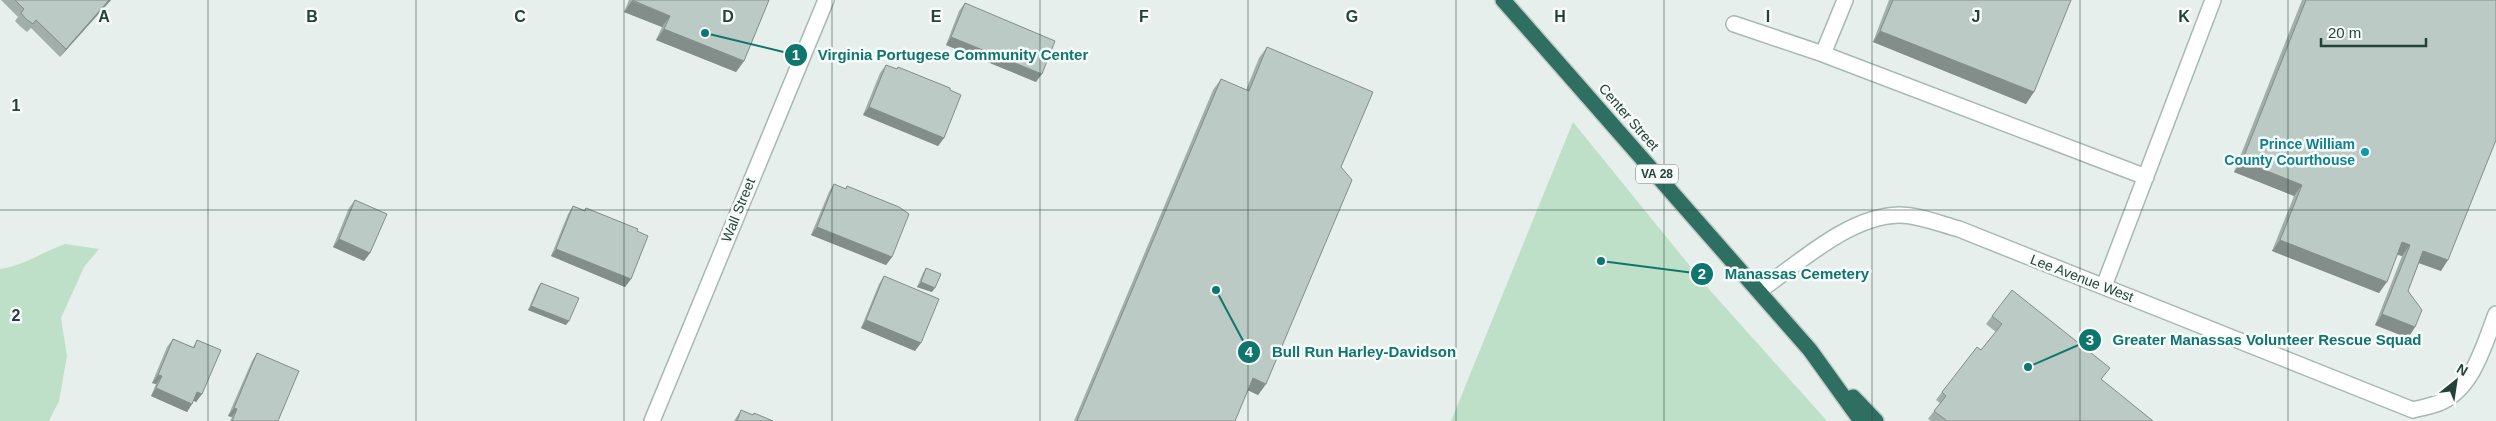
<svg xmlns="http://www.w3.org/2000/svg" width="2496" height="421" font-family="Arial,sans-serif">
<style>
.green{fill:#bfe0c8}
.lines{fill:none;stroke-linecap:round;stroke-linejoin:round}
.minor-casing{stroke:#a8b8b2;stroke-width:18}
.highway-casing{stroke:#c2cac8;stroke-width:18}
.minor{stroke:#fff;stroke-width:15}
.highway{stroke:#2f6f62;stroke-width:15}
.wall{fill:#a1aea9}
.shaded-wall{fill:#838d89}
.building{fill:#bbcac4;stroke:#838d89}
.grid{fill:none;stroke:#24423a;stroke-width:1;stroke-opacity:0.55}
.culture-dot{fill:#0f9aa8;stroke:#f7fbf9;stroke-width:2}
.labels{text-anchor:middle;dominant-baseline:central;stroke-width:5;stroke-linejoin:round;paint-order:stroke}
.shield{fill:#f7fbf9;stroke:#637a73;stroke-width:1}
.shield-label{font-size:12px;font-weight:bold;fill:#24423a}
.street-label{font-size:14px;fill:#24423a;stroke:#f7fbf9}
.culture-label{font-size:14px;font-weight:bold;fill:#0d838f;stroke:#f7fbf9;text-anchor:end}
.grid-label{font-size:16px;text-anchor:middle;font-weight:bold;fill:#24423a;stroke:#f7fbf9;stroke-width:5;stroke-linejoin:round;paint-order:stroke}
.leader{fill:none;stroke:#0f766e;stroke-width:2}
.callout-dot{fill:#0f766e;stroke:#f7fbf9;stroke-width:2}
.mark-label{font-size:15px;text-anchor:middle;font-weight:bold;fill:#fff}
.callout-label{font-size:15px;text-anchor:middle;font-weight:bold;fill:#0f766e;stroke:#f7fbf9;stroke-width:5;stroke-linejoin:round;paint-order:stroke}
</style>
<rect width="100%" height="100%" fill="#e6efeb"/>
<path class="green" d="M1573 122 1707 287 1827 421H1451Z
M65 244 99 249 84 267 61 318 67 356 59 401 49 421H0V269C24 266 42 252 65 244Z"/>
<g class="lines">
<g class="minor-casing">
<path id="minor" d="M1734 24 1823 54 1845 0
M1823 54 2146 177
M2104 286 2213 0
M1759 291C1799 263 1849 216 1899 215 1919 215 1940 224 1959 229L2413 410C2421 408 2431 406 2439 403 2473 389 2484 345 2496 314
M652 421 826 0"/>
</g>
<g class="highway-casing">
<path id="highway" d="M1503 0 1810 350 1861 421
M1853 397 1876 421"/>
</g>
<use href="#minor" class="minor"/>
<use href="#highway" class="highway"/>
</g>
<path class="wall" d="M1 0H111L60 57 31 28 27 32 21 27 15 21 18 17Z
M629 0H769L744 61 736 72 656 40 662 27 624 12Z
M1889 0H2071L2026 104 1873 42Z
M2302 0H2496L2441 271 2419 263 2408 291 2415 327 2408 338 2375 325 2402 256 2397 255 2379 293 2272 251 2294 196 2234 172Z
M965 3 1036 82 946 45 959 11Z
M1267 47 1341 167 1266 384 1258 395 1248 390 1235 421H1074L1213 90 1221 79 1246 90 1259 58Z
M886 65 897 69 898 67 950 90 944 138 938 146 863 115 880 73Z
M834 184 845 189 847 186 892 257 886 265 811 235 829 192Z
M355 200 370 253 364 261 333 247 349 208Z
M573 206 584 210 586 208 637 231 631 279 625 287 551 256 568 214Z
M926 268 932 292 917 287 923 273Z
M884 276 915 351 861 328 879 284Z
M541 283 566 325 528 310 538 287Z
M1992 316 2101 380 2153 421H1931L1928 419 1940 403 1936 400 1942 392 1981 350 1996 332 1986 324Z
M173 339 193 347 197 340 202 394 196 402 194 400 187 412 151 396 156 384 152 383 167 347Z
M257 353 278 421H230L232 417 228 416 252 361Z
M741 410 753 415 773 421H734Z"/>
<path class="shaded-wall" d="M109 0H111L60 57 66 49Z
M632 1 670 16 662 27 624 12Z
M664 29 744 61 736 72 656 40Z
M1880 31 2034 92 2026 104 1873 42Z
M951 37 1042 74 1036 82 946 45Z
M869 107 944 138 938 146 863 115Z
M2242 161 2302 185 2294 196 2234 172Z
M817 227 892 257 886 265 811 235Z
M339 239 370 253 364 261 333 247Z
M2280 240 2387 282 2379 293 2272 251Z
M2402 242 2410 245 2402 256 2395 253Z
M556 249 631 279 625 287 551 256Z
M2423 251 2448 260 2441 271 2416 262Z
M921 282 935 288 932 292 917 287Z
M531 306 569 321 566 325 528 310Z
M2382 314 2415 327 2408 338 2375 325Z
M866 320 921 343 915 351 861 328Z
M158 375 162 376 156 384 152 383Z
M1253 378 1266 384 1258 395 1245 389Z
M156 388 192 404 187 412 151 396Z
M197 392 202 394 196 402 192 400Z
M234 408 237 409 232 417 228 416Z"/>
<path class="building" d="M15 0H109L66 49 36 20 33 24 26 19 21 13 24 9Z
M632 0H769L744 61 664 29 670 16Z
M1893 0H2071L2034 92 1880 31Z
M2306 0H2496V140L2448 260 2423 251 2408 291 2422 310 2415 327 2382 314 2410 245 2402 242 2387 282 2280 240 2302 185 2242 161Z
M965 3 1055 41 1042 74 951 37Z
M1267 47 1373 92 1341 167 1352 180 1266 384 1253 378 1235 421H1077L1221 79 1249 91Z
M886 65 897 69 898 67 950 88V90L961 95 944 138 869 107Z
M834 184 846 189 847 186 899 207 909 214 892 257 817 227Z
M355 200 387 214 370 253 339 239Z
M573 206 585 211 586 208 638 229 637 231 648 236 631 279 556 249Z
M926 268 941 274 935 288 921 282Z
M884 276 939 299 921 343 866 320Z
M541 283 579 298 569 321 531 306Z
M2012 290 2110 368 2101 379 2153 421H1947L1934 411 1946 396 1942 392 1977 347 1981 350 2002 324 1992 316Z
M173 339 194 348 197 340 221 350 202 394 197 392 192 404 156 388 162 376 158 375Z
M257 353 299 371 278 421H232L237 409 234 408Z
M741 410 753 415 754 413 773 421H737Z"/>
<path class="grid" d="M208 0V421M416 0V421M624 0V421M832 0V421M1040 0V421M1248 0V421M1456 0V421M1664 0V421M1872 0V421M2080 0V421M2288 0V421M0 210H2496"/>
<circle class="culture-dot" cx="2365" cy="152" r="5"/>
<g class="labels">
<rect class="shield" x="1636" y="164.5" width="42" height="19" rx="4"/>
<g class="shield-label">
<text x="1657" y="174">VA 28</text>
</g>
<g class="street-label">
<text transform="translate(1629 117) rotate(49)">Center Street</text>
<text transform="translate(738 210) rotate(-68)">Wall Street</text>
<text transform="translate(2082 278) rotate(21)">Lee Avenue West</text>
</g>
<g class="culture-label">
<text x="2355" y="144">Prince William<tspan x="2355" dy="16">County Courthouse</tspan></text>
</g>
</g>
<g class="grid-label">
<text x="104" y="22">A</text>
<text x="312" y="22">B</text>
<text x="520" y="22">C</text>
<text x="728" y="22">D</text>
<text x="936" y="22">E</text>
<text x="1144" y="22">F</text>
<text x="1352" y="22">G</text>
<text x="1560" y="22">H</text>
<text x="1768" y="22">I</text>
<text x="1976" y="22">J</text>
<text x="2184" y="22">K</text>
<text x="16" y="111">1</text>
<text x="16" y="321">2</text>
</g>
<path class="leader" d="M705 33L796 55M1601 261L1702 274M2028 367L2090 340M1216 290L1249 352"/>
<g class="callout-dot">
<circle cx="705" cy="33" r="5"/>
<circle cx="1601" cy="261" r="5"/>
<circle cx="2028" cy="367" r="5"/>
<circle cx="1216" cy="290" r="5"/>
<circle cx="796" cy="55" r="12"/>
<circle cx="1702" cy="274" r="12"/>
<circle cx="2090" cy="340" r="12"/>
<circle cx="1249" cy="352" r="12"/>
</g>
<g class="mark-label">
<text x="796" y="60">1</text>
<text x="1702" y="279">2</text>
<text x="2090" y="345">3</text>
<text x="1249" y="357">4</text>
</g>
<g class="callout-label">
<text x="953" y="60">Virginia Portugese Community Center</text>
<text x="1797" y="279">Manassas Cemetery</text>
<text x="2267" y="345">Greater Manassas Volunteer Rescue Squad</text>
<text x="1364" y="357">Bull Run Harley-Davidson</text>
</g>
<g transform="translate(2456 381) rotate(30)" stroke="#f7fbf9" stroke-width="4" paint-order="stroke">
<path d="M0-4L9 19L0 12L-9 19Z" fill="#24423a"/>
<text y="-8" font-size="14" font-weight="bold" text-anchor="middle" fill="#24423a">N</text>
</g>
<path d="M2321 38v8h105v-8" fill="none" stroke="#24423a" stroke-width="2.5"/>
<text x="2328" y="38" font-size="15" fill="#24423a" stroke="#f7fbf9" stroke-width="4" paint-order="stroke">20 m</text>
</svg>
